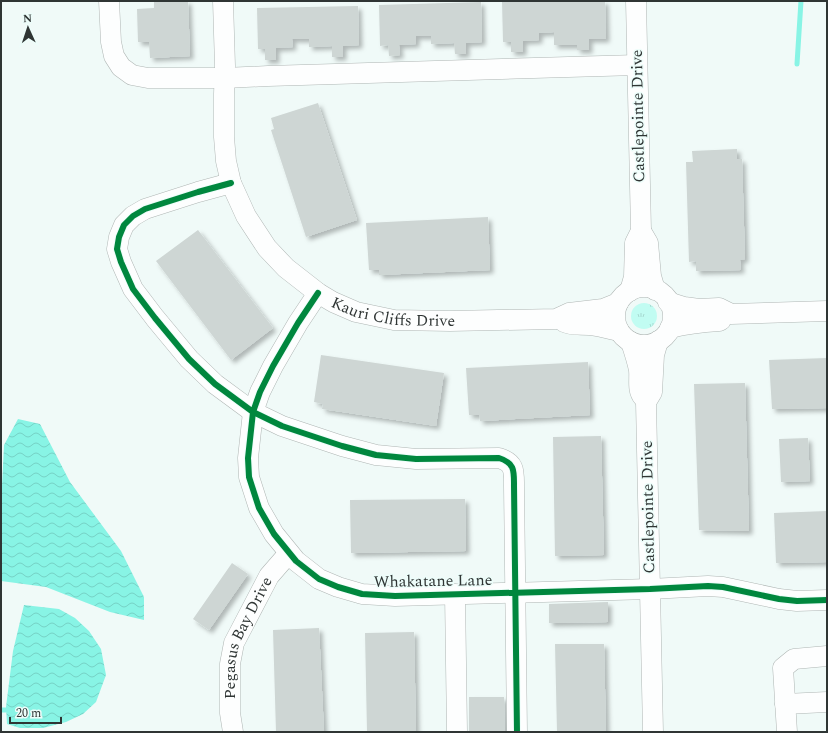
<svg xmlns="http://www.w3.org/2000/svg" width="828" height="733" font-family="Spectral,serif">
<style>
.grass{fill:url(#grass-tufts)}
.water{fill:url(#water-waves)}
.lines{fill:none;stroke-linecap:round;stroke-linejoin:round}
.stream{stroke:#88f4e5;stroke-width:5}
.building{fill:#ced6d4;filter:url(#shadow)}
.minor-casing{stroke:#afb6b4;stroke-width:21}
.minor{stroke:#fdfefe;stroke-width:20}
.cycleway-casing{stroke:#edfdfa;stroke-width:8}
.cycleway{stroke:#00873e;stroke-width:6}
.labels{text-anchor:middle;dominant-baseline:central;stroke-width:3;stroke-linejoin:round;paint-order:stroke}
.street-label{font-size:16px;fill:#2f3534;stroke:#edfdfa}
</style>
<defs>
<pattern id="grass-tufts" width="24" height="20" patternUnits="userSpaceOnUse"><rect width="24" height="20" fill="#c1fcf2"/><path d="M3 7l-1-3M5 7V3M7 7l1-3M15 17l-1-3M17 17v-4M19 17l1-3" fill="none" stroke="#a6d9d0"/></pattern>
<pattern id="water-waves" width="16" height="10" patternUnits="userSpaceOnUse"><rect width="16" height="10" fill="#88f4e5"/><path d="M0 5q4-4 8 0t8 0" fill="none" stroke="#76d2c5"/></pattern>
<filter id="shadow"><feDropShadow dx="3.5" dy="3.5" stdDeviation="2" flood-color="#0004"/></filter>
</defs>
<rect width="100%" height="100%" fill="#f0faf8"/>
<path class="grass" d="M631 316a13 13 0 1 1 26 0a13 13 0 1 1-26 0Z"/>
<path class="water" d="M18 419 40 424 70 482 121 551 144 597V620L110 612 46 587 1 581V506L4 445Z
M24 605 59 609 75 618 89 631 101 649 106 675 96 702 83 714 66 722 43 728H20L7 724 6 707 13 651Z"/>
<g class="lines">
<path class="stream" d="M797 64 801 1
M1 710H6"/>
</g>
<path class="building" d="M154 1H188L190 56 150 58 149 42H138L137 9 154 8Z
M502 1H605L606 39H589V50H577V45H554V32L539 33V40L523 41V52H511V42H503Z
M481 2 482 42 466 43V54H455L454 43 431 44V36H416V44L399 45 400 55 389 56 388 45 380 46 379 5Z
M358 6 359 45 343 46V57H332V46L309 47V39H292L293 47 276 48V60H265V49H258L257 8Z
M318 103 357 220 306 237 271 130 274 129 271 118Z
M737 149V159H742L745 259 740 260 741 270 696 271V261L689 262 686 162H693L692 151Z
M488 217 490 270 379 275V270H369L366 223Z
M198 230 273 328 231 360 156 261Z
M321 355 444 373 436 426 322 409 323 404 314 402Z
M827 358V408L772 409 769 360Z
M588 362 590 415 480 421 479 415H469L466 368Z
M745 383 749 531 699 530 694 384Z
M601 436 604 555 555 556 553 437Z
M808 438 810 481 781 482 779 439Z
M465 499 466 551 351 553 350 500Z
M827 511V562L776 563 774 513Z
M232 563 248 574 209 630 193 619Z
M608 602V622L549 623V604Z
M319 628 324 732H276L273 630Z
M414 632 416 732H367L365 633Z
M555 644H604L606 732H557Z
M469 697H504L505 732H469Z"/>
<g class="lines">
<g class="minor-casing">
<g id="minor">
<path d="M109 1 111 42 114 56 121 67 132 75 148 78H225L268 76 637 65"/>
<path id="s1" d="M223 1 225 66 224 94V137L226 161 231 183 246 216 267 248 286 268 318 293 333 302 356 312 394 320 450 321 556 319 569 313 603 309 618 303"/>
<path d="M231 183 198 192 145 209 133 216 124 225 119 237 117 249 121 262 133 289 155 318 189 359 215 384 253 412 282 426 342 446 376 455 416 459 499 458C515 463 514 471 514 486L517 732"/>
<path d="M641 231 648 243 651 276 655 290"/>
<circle cx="644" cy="316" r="29"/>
<path d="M630 291 634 277 635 243 641 231 636 1"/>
<path d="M318 293 298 323 273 366 260 392 253 412 248 458 249 477 259 508 274 534 296 561 319 579 338 587 362 594 395 596 650 589 708 586 723 587 779 599 797 601 827 600"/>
<path d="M668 302 684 307 699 309 719 308 731 314 827 311"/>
<path d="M564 322C573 326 580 324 590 325 600 326 610 329 619 331"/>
<path d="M670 328C686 324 702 322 719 321L721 320"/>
<path d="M631 342C634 351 637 360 639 370 640 379 637 390 643 397"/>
<path d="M455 594 457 732"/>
<path d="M785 704 827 702"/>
<path id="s2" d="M233 732 230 713V664L234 643 269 576 289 553"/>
<path d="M653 732 646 402 652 392 654 355 658 341"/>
<path d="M787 732 783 668 794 659 827 656"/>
</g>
</g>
<use href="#minor" class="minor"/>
<g class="cycleway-casing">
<path id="cycleway" d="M231 183 198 192 145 209 133 216 124 225 119 237 117 249 121 262 133 289 155 318 189 359 215 384 253 412 282 426 342 446 376 455 416 459 499 458C515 463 514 471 514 486L517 732
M318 293 298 323 273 366 260 392 253 412 248 458 249 477 259 508 274 534 296 561 319 579 338 587 362 594 395 596 650 589 708 586 723 587 779 599 797 601 827 600"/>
</g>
<use href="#cycleway" class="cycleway"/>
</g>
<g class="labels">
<g class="street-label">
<text transform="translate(638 116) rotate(-91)">Castlepointe Drive</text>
<text stroke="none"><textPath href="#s1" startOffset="405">Kauri Cliffs Drive</textPath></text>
<text transform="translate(648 507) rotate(-91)">Castlepointe Drive</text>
<text transform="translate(433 581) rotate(-1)">Whakatane Lane</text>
<text stroke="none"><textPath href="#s2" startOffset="98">Pegasus Bay Drive</textPath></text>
</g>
</g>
<rect width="828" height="733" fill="none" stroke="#2f3534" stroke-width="4"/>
<g transform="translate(28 28) rotate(357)" stroke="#edfdfa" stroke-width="3" paint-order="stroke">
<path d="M0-3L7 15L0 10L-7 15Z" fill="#2f3534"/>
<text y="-6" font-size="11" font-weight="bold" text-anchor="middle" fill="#2f3534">N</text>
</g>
<path d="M10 717v6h51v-6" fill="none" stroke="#2f3534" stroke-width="2"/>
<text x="16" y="717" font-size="12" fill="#2f3534" stroke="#edfdfa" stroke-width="3" paint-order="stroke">20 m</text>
</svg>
